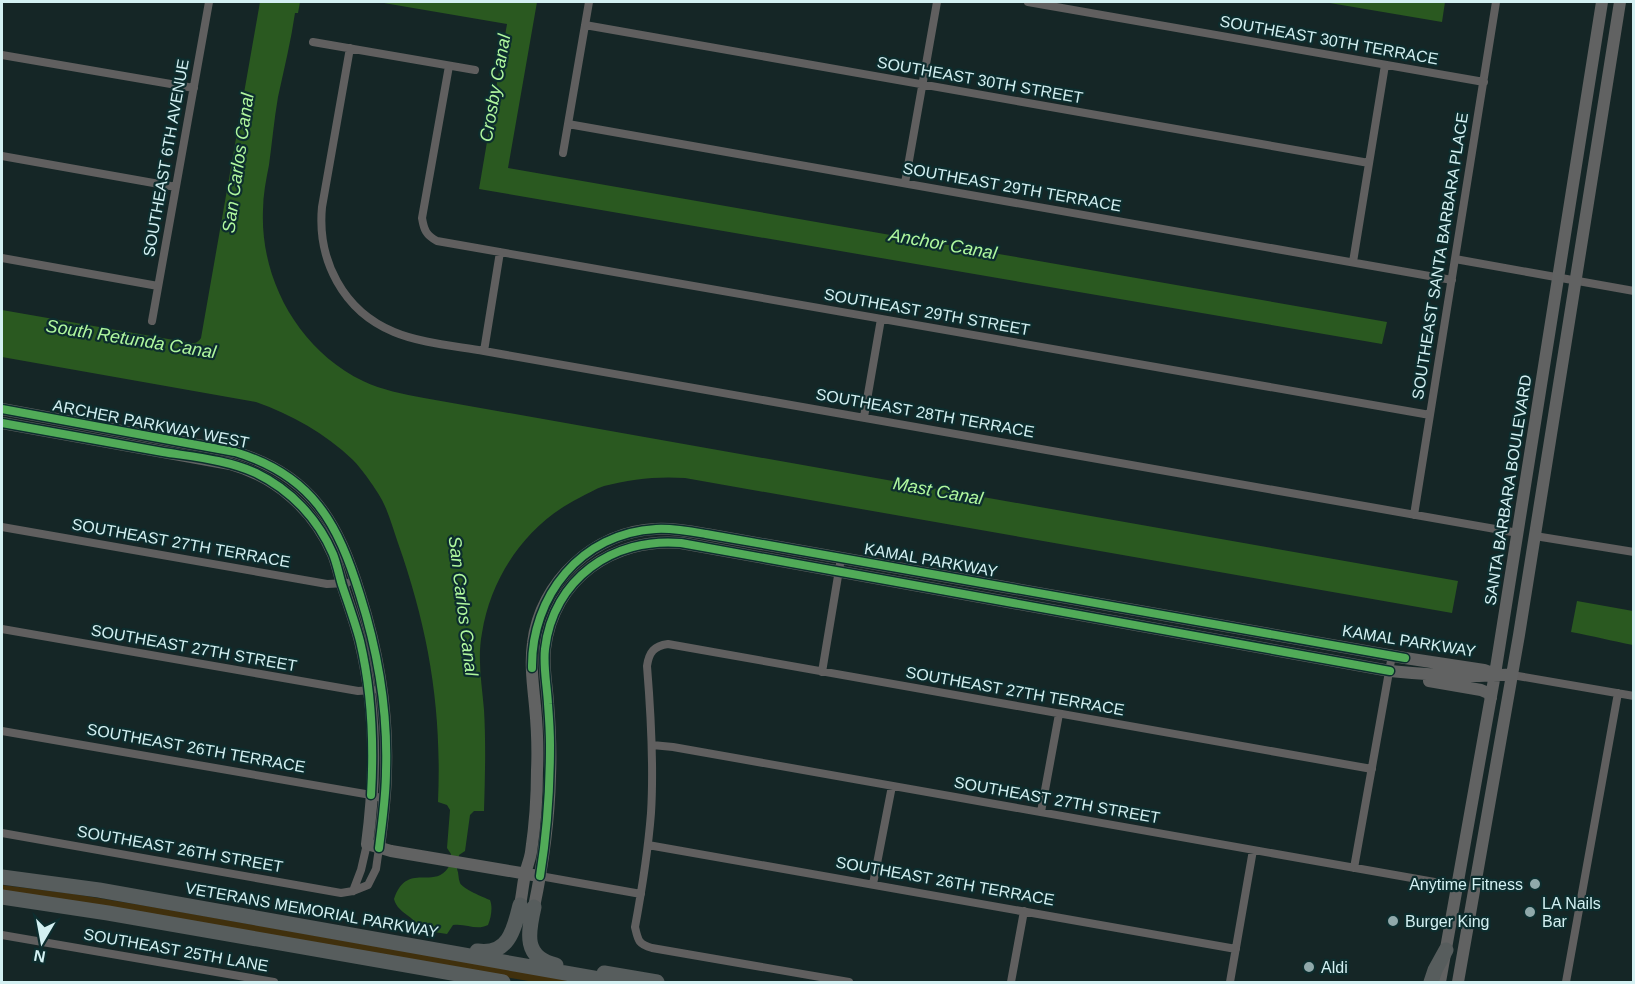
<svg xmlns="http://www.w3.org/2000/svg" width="1635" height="984" font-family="Helvetica,sans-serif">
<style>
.green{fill:#40300d}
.water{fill:#2a5920}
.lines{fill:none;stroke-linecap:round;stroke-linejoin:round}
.street{stroke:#605f5f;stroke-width:8}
.secondary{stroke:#616262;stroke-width:12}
.highway{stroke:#575d5d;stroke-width:15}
.cycleway-casing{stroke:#0d2d2e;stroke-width:11}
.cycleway{stroke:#51ab58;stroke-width:8}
.poi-dot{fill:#90a9ab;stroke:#0d2d2e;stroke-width:2}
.labels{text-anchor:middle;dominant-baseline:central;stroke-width:4.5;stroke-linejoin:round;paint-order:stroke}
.street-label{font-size:16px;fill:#d3f0f2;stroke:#0d2d2e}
.poi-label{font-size:16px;fill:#d3f0f2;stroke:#0d2d2e;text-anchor:start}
.water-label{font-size:18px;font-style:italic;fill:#b0f89f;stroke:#0d2d2e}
</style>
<rect width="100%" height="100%" fill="#152626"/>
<path class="green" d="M2 885 74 894 159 908 578 982H534L2 891Z"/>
<path class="water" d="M260 2H300L298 13H295C291 41 284 69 278 97 274 120 272 143 269 165 266 180 263 195 263 210 260 280 299 350 363 381 382 390 403 394 424 398L1458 581 1452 613 685 478C658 476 630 479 604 486 595 489 587 494 579 498 527 524 491 576 482 633 477 659 482 685 484 710 486 744 485 777 484 811H474L470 815 465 851 459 855 457 869C459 874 458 878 460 883 463 889 483 897 490 900 493 907 491 918 488 925 476 931 466 923 453 925L447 934 421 930C414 915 398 914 394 899 407 861 433 890 448 868 450 865 450 858 451 854L447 848 450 810 447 805 438 802C442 709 429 631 398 543 393 529 389 513 382 500 377 490 361 468 353 460 325 433 292 415 256 402L2 357V310L191 343C196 344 199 341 201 338Z
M378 2H537L508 168 1387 322 1382 344 479 189 507 24Z
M1324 2H1445L1442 22Z
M1577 601 1633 611V645C1612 641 1593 636 1571 632Z"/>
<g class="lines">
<path class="street" d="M1028 2 1484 82
M585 25 1369 163
M313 42 475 70
M350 48 322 207C317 260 343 311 394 332 420 343 456 346 484 351L1518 533
M2 55 194 88
M449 66 422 218C424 230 426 235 437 241L1430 415
M568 124 1452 280
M563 153 589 2
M2 156 176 187
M905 183 937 2
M2 258 158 286
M1455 259 1634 291
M1353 262 1385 65
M152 321 209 2
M484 351 500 252
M864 417 881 319
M1414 515 1496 2
M2 527 327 584 347 583
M1535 536 1634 552
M2 629 358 691 373 690
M822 672 841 558
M1512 675 1634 696
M2 731 371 795 384 799
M652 745 673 747 1457 886
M1041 812 1059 714
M2 833 341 893 353 891 368 885 376 869 379 848
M648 845 1236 949
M1354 868 1392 655
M540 876 641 894
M873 884 892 786
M353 891 361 870 367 844
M2 935 274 982
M849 982 652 948C638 944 638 940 635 927 642 889 648 851 651 813 654 764 651 715 647 666 649 652 654 646 668 644L1372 769
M1011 982 1024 911
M1230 982 1253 850
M1566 982 1618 693"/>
<path class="secondary" d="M2 409 235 452C312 475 338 523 360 595 378 652 388 711 386 771 386 797 382 822 379 848
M2 423 230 464C277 477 314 510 333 554 337 564 339 574 342 584 348 603 355 621 360 641 376 707 376 777 367 844L391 851 533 875
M1429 681 1481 690 1488 693 1491 698
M520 905C522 895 523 884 525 874 527 866 530 859 531 852 535 825 537 797 537 770 538 749 537 727 535 706 533 685 530 664 533 643 540 582 595 531 656 529 673 528 689 531 706 534L1405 658 1484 670 1495 674
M534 907C543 864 549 820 550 776 551 752 550 727 548 703 547 685 543 667 545 649 553 579 613 537 681 543L1390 671C1420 674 1449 676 1479 676 1490 676 1501 674 1512 675
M1440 982 1495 674 1602 2
M1458 982 1519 635 1620 2"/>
<path class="highway" d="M2 877 99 890 616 982
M2 897 108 913 503 982
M534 907C528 933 523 958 556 965
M477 951C508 956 514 930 520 905
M604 973 657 982
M1431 982 1435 970 1446 950"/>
<g class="cycleway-casing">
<path id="cycleway" d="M2 409 235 452C312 475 338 523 360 595 378 652 388 711 386 771 386 797 382 822 379 848
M2 423C55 433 109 442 163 452 194 457 228 460 256 473 291 490 318 519 333 554 337 564 339 575 342 585 348 603 355 622 360 641 372 692 374 744 371 795
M532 668C531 596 581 533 656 529 673 528 689 531 706 534L1405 658
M540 876C547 833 550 789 550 745 550 731 549 717 548 704 547 685 543 667 545 649 553 579 613 537 681 543L1390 671"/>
</g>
<use href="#cycleway" class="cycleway"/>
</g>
<g class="poi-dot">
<circle cx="1535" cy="884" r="6"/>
<circle cx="1530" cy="912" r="6"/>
<circle cx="1393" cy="921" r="6"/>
<circle cx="1309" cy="967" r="6"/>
</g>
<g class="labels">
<g class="street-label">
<text transform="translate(1329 40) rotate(10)">SOUTHEAST 30TH TERRACE</text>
<text transform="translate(980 80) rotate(10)">SOUTHEAST 30TH STREET</text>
<text transform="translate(166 158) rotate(-80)">SOUTHEAST 6TH AVENUE</text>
<text transform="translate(1012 187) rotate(10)">SOUTHEAST 29TH TERRACE</text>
<text transform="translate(1440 256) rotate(-81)">SOUTHEAST SANTA BARBARA PLACE</text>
<text transform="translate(927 312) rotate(10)">SOUTHEAST 29TH STREET</text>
<text transform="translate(925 413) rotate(10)">SOUTHEAST 28TH TERRACE</text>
<text transform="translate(151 424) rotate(11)">ARCHER PARKWAY WEST</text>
<text transform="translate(1508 490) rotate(-81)">SANTA BARBARA BOULEVARD</text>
<text transform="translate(181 543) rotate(10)">SOUTHEAST 27TH TERRACE</text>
<text transform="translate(931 560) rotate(10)">KAMAL PARKWAY</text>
<text transform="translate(1409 641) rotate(9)">KAMAL PARKWAY</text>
<text transform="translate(194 648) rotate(10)">SOUTHEAST 27TH STREET</text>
<text transform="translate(1015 691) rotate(10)">SOUTHEAST 27TH TERRACE</text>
<text transform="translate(196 748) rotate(10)">SOUTHEAST 26TH TERRACE</text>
<text transform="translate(1057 800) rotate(10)">SOUTHEAST 27TH STREET</text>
<text transform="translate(180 849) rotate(10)">SOUTHEAST 26TH STREET</text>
<text transform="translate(945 881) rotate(10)">SOUTHEAST 26TH TERRACE</text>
<text transform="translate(312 910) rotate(10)">VETERANS MEMORIAL PARKWAY</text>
<text transform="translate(176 950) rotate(10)">SOUTHEAST 25TH LANE</text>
</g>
<g class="poi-label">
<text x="1523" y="884" text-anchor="end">Anytime Fitness</text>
<text x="1542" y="903">LA Nails<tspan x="1542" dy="18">Bar</tspan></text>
<text x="1405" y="921">Burger King</text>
<text x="1321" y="967">Aldi</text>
</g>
<g class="water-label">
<text transform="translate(495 88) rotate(-80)">Crosby Canal</text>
<text transform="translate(238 163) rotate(-82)">San Carlos Canal</text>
<text transform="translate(943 244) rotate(10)">Anchor Canal</text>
<text transform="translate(131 339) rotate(9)">South Retunda Canal</text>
<text transform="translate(938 491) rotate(10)">Mast Canal</text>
<text transform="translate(463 606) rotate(83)">San Carlos Canal</text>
</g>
</g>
<rect width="1635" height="984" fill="none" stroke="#d3f0f2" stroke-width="6"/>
<g transform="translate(42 942) rotate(190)" stroke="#0d2d2e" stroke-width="4.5" paint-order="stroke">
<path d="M0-4.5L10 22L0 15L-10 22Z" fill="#d3f0f2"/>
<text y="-9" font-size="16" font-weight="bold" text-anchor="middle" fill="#d3f0f2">N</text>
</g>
</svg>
